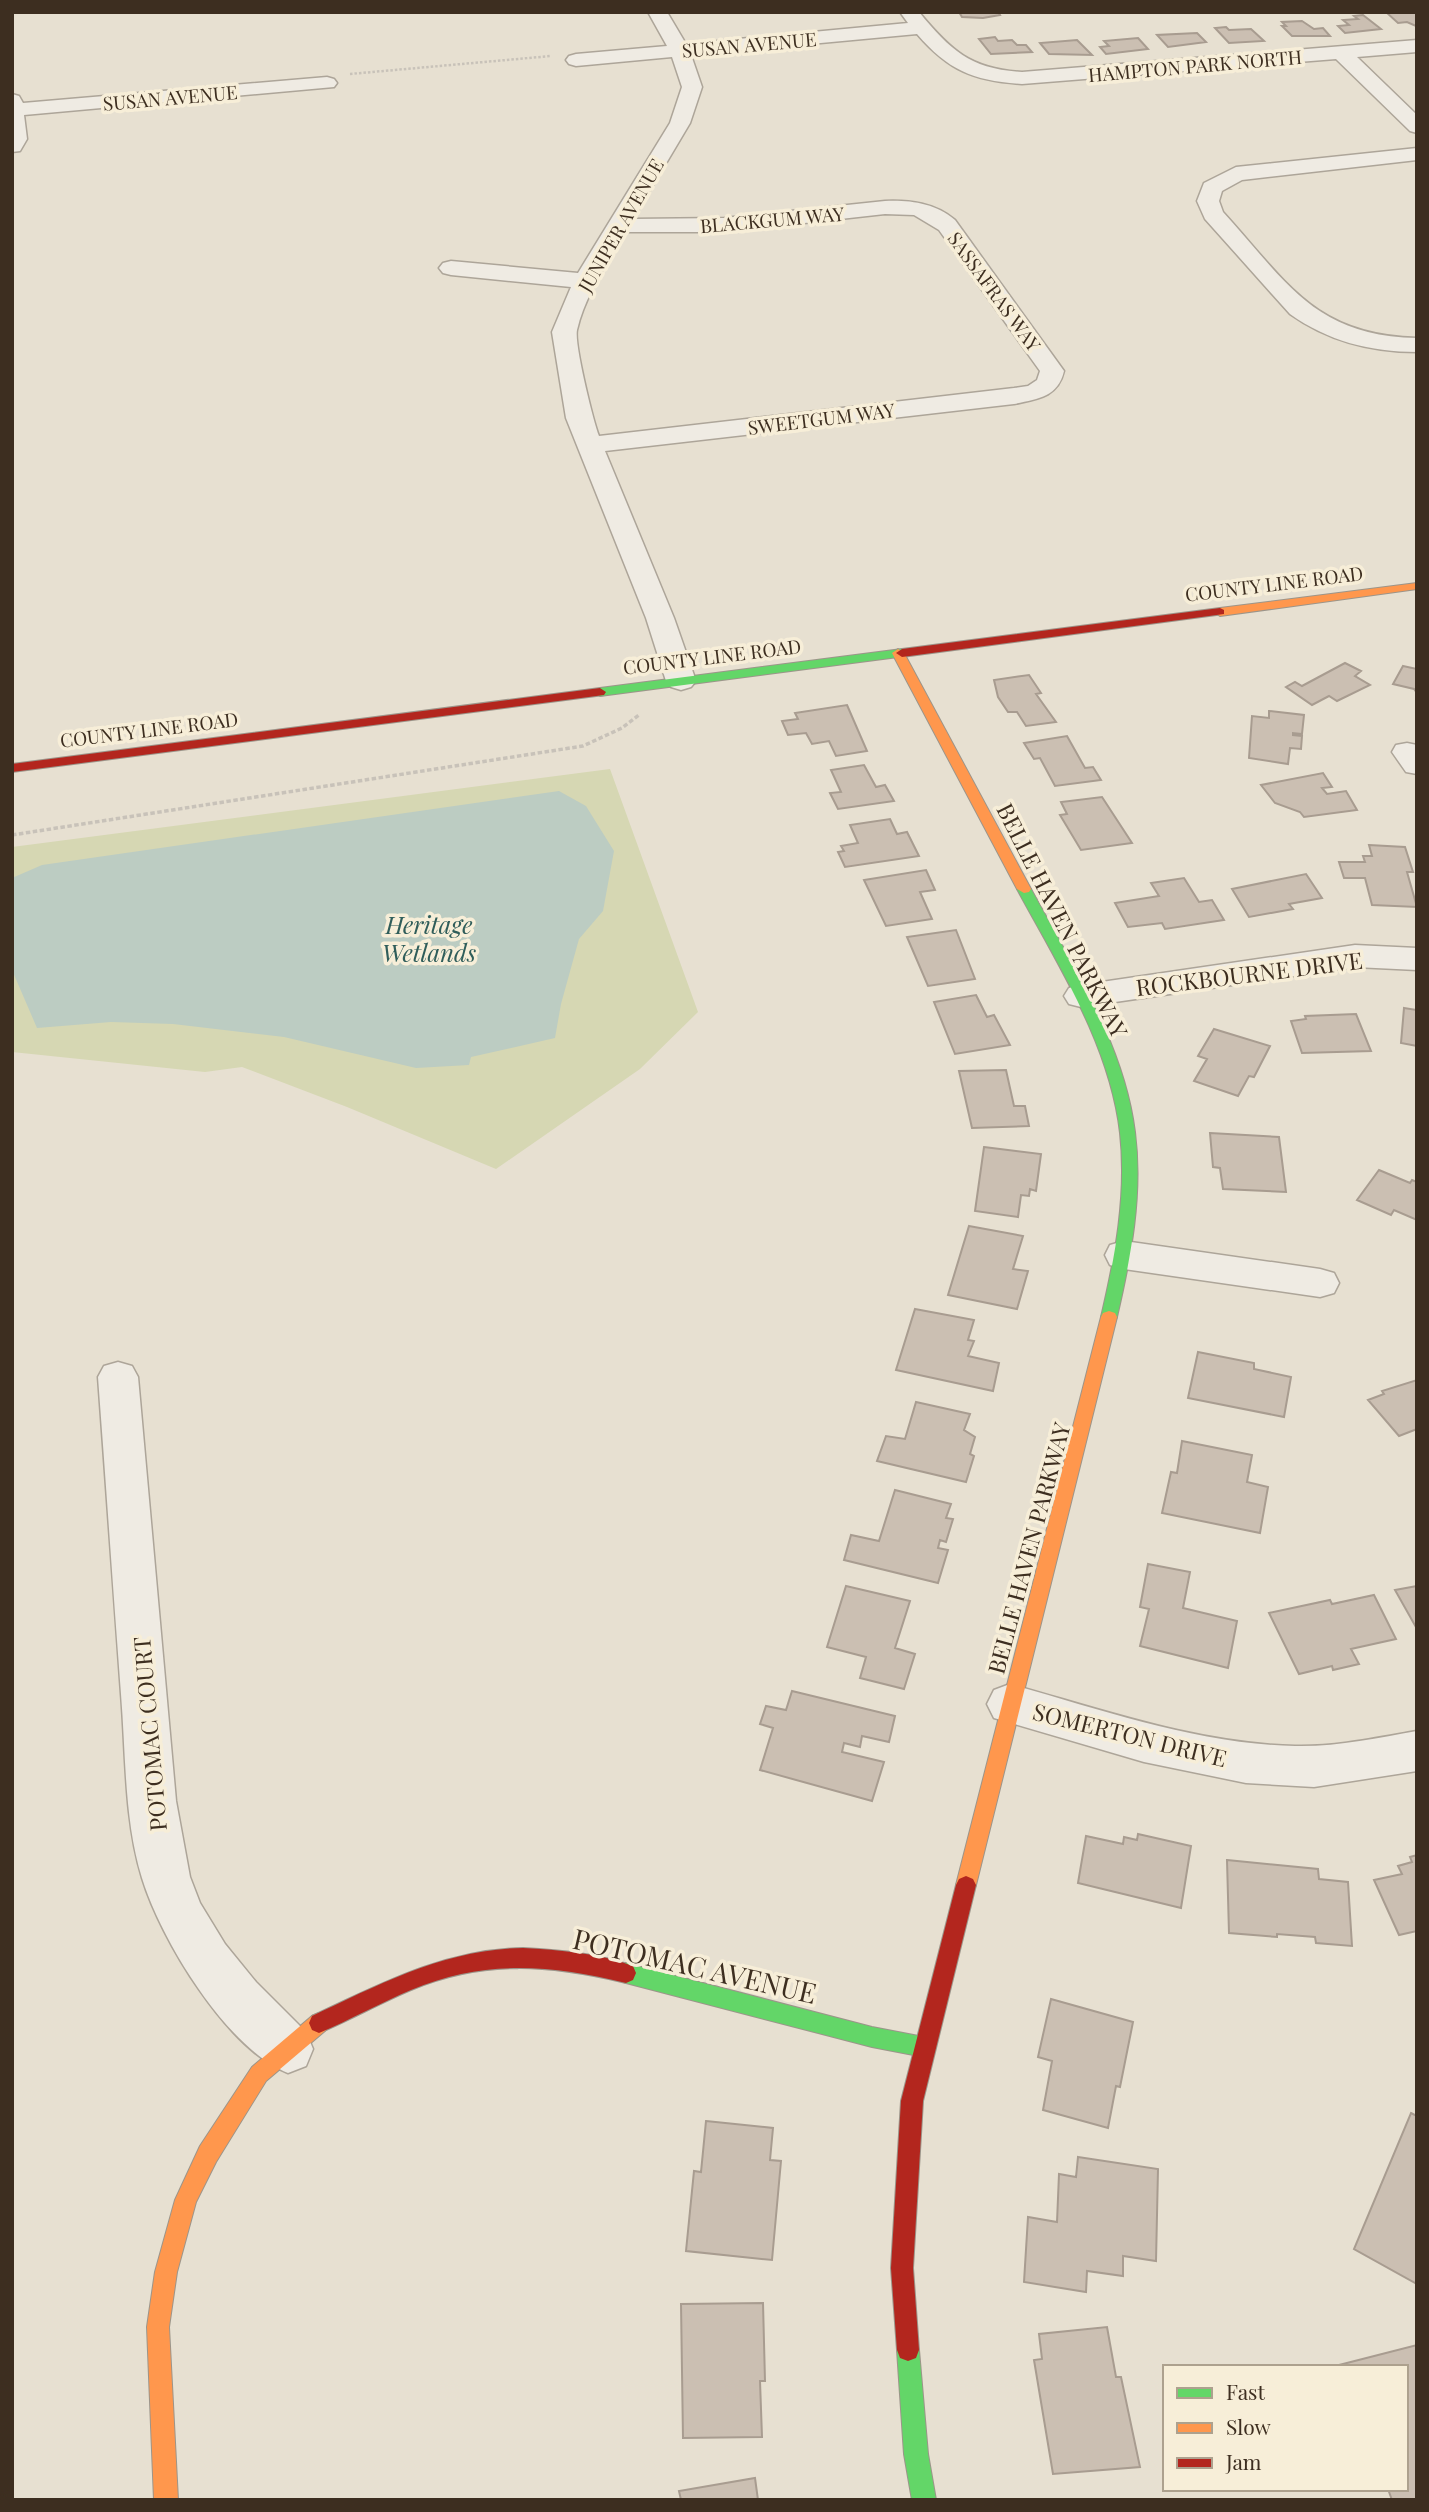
<svg xmlns="http://www.w3.org/2000/svg" width="1429" height="2512" font-family="'Playfair Display',serif">
<style>
.green{fill:#d6d7b3}
.water{fill:#bcccc2}
.building{fill:#cbbfb2;stroke:#a89c90;stroke-width:2}
.lines{fill:none;stroke-linecap:round;stroke-linejoin:round}
.street-casing{stroke:#ada599;stroke-width:3}
.fast-casing{stroke:#9c958a;stroke-width:2}
.slow-casing{stroke:#9c958a;stroke-width:2}
.jam-casing{stroke:#9c958a;stroke-width:2}
.path-far1{stroke:#c8c2b9;stroke-width:2.5;stroke-dasharray:2.5 2;stroke-linecap:butt}
.path{stroke:#c8c2b9;stroke-width:3.5;stroke-dasharray:4.5 2.5;stroke-linecap:butt}
.street{fill:#efebe3;fill-rule:evenodd}
.fast{fill:#63d668;fill-rule:evenodd}
.slow{fill:#ff974d;fill-rule:evenodd}
.jam{fill:#b3261e;fill-rule:evenodd}
.labels{text-anchor:middle;dominant-baseline:central;stroke-width:7;stroke-linejoin:round;paint-order:stroke}
.far-street-label{font-size:19px;fill:#3d2e20;stroke:#f7eed8}
.street-label{font-size:23px;fill:#3d2e20;stroke:#f7eed8}
.water-label{font-size:24px;font-style:italic;fill:#2f5d5a;stroke:#f7eed8}
.near-street-label{font-size:28px;fill:#3d2e20;stroke:#f7eed8}
</style>
<rect width="100%" height="100%" fill="#e7e0d1"/>
<path class="green" d="M610 769 698 1012 640 1069 496 1169 347 1107 242 1067 205 1072 12 1052V847Z"/>
<path class="water" d="M559 791 586 806 614 851 603 911 579 939 561 1004 555 1038 471 1057 469 1065 416 1068 284 1037 173 1024 111 1022 37 1028 12 970V878L42 865Z"/>
<path class="building" d="M959 12H998L1000 15 983 18 962 17Z
M1417 12 1416 26 1407 22 1398 23 1387 13Z
M1363 15 1381 29 1345 33 1338 26 1349 25 1343 20 1358 19 1354 16Z
M1302 21 1314 29 1323 28 1330 36H1292L1282 26H1286L1282 22Z
M1226 27 1229 30 1251 29 1264 41 1229 43 1215 28Z
M1197 33 1206 42 1168 47 1157 35Z
M995 37 998 41 1012 40 1017 45H1026L1032 52 991 54 979 39Z
M1138 38 1148 49 1106 54 1100 47 1109 46 1104 41Z
M1077 40 1092 55 1049 54 1040 43Z
M1345 663 1361 671 1355 676 1370 685 1337 701 1329 696 1312 705 1286 687 1295 682 1302 686Z
M1403 666 1417 669V693L1414 689 1393 684Z
M1029 675 1041 693 1036 694 1056 722 1026 726 1017 712H1008L998 697 994 680Z
M847 705 867 751 836 756 829 741 812 744 806 733 788 735 782 721 798 719 795 713Z
M1269 711 1304 715 1302 734 1293 733V735L1302 736 1301 749 1290 748 1288 764 1249 758 1252 716 1269 718Z
M1067 736 1085 768 1093 767 1101 780 1055 786 1040 758 1034 759 1024 743Z
M864 765 876 787 885 785 894 801 838 809 830 793 841 792 831 770Z
M1323 773 1332 787 1322 788 1327 794 1346 791 1357 810 1304 817 1300 812 1275 803 1261 785Z
M1102 797 1132 843 1081 850 1060 815 1067 814 1061 802Z
M890 819 897 834 907 832 919 856 845 867 838 852 844 851 841 846 858 843 850 825Z
M1369 845 1405 847 1413 872H1407L1417 907 1372 905 1365 878H1344L1339 862H1365L1363 856H1372Z
M926 870 935 890 920 892 932 919 886 926 864 880Z
M1306 874 1322 898 1289 904 1293 909 1249 917 1232 889Z
M1184 878 1199 902 1212 900 1224 920 1165 929 1162 923 1128 927 1115 903 1159 896 1151 883Z
M956 930 975 979 928 986 907 937Z
M976 995 987 1017 994 1015 1010 1045 955 1054 934 1002Z
M1404 1008 1417 1010V1046L1401 1043Z
M1356 1014 1371 1051 1302 1053 1291 1021 1306 1019 1305 1016Z
M1214 1029 1270 1046 1254 1077 1249 1076 1238 1096 1194 1081 1207 1059 1198 1056Z
M1006 1070 1014 1106H1025L1029 1126 972 1128 959 1071Z
M1210 1133 1279 1137 1286 1192 1223 1189 1220 1168 1213 1167Z
M984 1147 1041 1154 1036 1191 1030 1189 1029 1196 1021 1195 1018 1217 975 1211Z
M1379 1170 1410 1183 1412 1180 1417 1182V1220L1394 1210 1391 1215 1357 1200Z
M969 1226 1023 1236 1013 1269 1028 1271 1017 1309 948 1295Z
M915 1309 974 1320 968 1340 974 1341 968 1356 999 1363 993 1391 896 1370Z
M1198 1352 1254 1363V1369L1291 1377 1284 1417 1188 1398Z
M1417 1380V1429L1399 1436 1368 1400 1384 1394 1382 1391Z
M916 1402 970 1414 964 1430 975 1437 970 1454 974 1456 966 1482 877 1461 886 1436 905 1439Z
M1182 1441 1252 1455 1247 1482 1268 1487 1260 1533 1162 1513 1171 1472 1177 1473Z
M895 1490 951 1504 946 1518 953 1519 946 1542 940 1540 938 1548 948 1550 938 1583 844 1560 851 1535 879 1541Z
M1148 1564 1190 1572 1183 1608 1237 1621 1228 1668 1140 1646 1149 1609 1140 1607Z
M846 1586 910 1601 895 1648 915 1654 904 1689 860 1678 866 1657 827 1647Z
M1417 1586V1629L1395 1590Z
M1374 1595 1396 1639 1351 1649 1359 1664 1333 1670 1332 1666 1299 1674 1269 1613 1330 1600 1332 1604Z
M792 1691 895 1716 889 1742 862 1736 860 1747 844 1743 842 1752 884 1762 872 1801 760 1770 773 1728 760 1724 766 1706 786 1710Z
M1138 1834 1191 1846 1181 1908 1078 1883 1086 1836 1123 1844 1124 1837 1137 1840Z
M1417 1855V1931L1399 1935 1374 1880 1402 1874 1398 1866 1412 1862 1410 1857Z
M1227 1860 1318 1869 1319 1879 1348 1882 1352 1946 1316 1943 1315 1937 1277 1934V1937L1229 1933Z
M1051 1999 1133 2022 1120 2087 1116 2086 1108 2128 1043 2110 1052 2061 1038 2057Z
M1411 2113 1417 2116V2284L1354 2249Z
M706 2121 773 2128 770 2160 781 2161 772 2260 686 2251 694 2171 701 2172Z
M1078 2157 1158 2169 1156 2261 1123 2256V2276L1087 2271 1086 2292 1024 2282 1028 2217 1057 2222 1059 2174 1076 2177Z
M763 2303 765 2381H760L762 2437 683 2438 681 2304Z
M1107 2327 1116 2377H1121L1140 2467 1053 2474 1034 2360 1042 2359 1039 2334Z
M1417 2345V2500H1392L1388 2489H1406V2367L1339 2365Z
M755 2478 758 2500H681L679 2491Z"/>
<g class="lines">
<g class="street-casing">
<path id="street" d="M648 12H667L686 44 908 23 900 12H919C951 51 971 69 1022 72L1417 40V52L1357 57 1417 115V133L1410 131 1336 59 1022 84C974 81 949 71 917 34L691 55 702 87 690 123 633 219 724 218 885 201C910 200 935 203 955 220L1064 371C1058 397 1038 399 1014 404L605 451 674 618 696 681 691 687 681 690 671 687 666 681 646 618 566 418 552 332 571 287 451 275 443 273 439 268 443 263 451 261 578 273 670 123 682 87 672 57 576 66 569 64 566 60 569 56 576 54 667 46ZM885 214 914 215 939 230 1040 371 1037 380 1028 386 1014 388 599 436C593 420 574 344 577 330 585 295 608 262 626 232H724Z
M327 77 334 79 337 83 334 87 24 115 27 139 20 151 12 152V94L19 96 23 103Z
M1417 148V160L1242 180 1222 191 1219 201 1223 212C1286 281 1314 336 1417 338V352C1370 352 1328 341 1290 314L1205 219 1197 201 1204 183 1236 167Z
M1407 743 1417 745V774L1406 772 1392 752 1396 745Z
M1355 945 1417 948V970L1355 967 1081 1007 1069 1004 1064 996 1069 988 1081 985Z
M1124 1241 1320 1269 1334 1273 1339 1283 1334 1293 1320 1297 1124 1269 1110 1265 1105 1255 1110 1245Z
M118 1362 132 1366 138 1377 176 1801 190 1877 200 1903 225 1944 256 1982 306 2032 313 2049 306 2066 288 2073C227 2049 161 1940 142 1878 124 1820 126 1755 121 1694 113 1589 106 1483 98 1377L104 1366Z
M1010 1684C1103 1710 1198 1744 1295 1746 1336 1747 1377 1738 1417 1731V1771L1314 1787 1246 1783 1144 1762 994 1718 987 1704 994 1690Z"/>
</g>
<g class="fast-casing">
<path id="fast" d="M902 649 906 650V656L600 696 594 692 600 688Z
M1024 885 1031 889C1072 965 1124 1044 1135 1132 1143 1194 1131 1257 1117 1317L1115 1321H1103L1101 1317C1115 1257 1127 1195 1120 1133 1110 1045 1058 965 1017 889Z
M626 1963 872 2027 924 2037 931 2040 934 2047 931 2054 924 2057 872 2047 626 1983 619 1980 616 1973 619 1966Z
M908 2339 916 2342 919 2350 928 2454 936 2500H912L904 2454 897 2350 900 2342Z"/>
</g>
<g class="slow-casing">
<path id="slow" d="M1417 583V589L1220 616 1214 612 1220 608Z
M898 649 904 653 1031 889 1029 892 1024 893 1017 889 892 653Z
M1109 1311 1115 1313 1117 1317 976 1885 973 1891 966 1894 959 1891 956 1885 1101 1317 1103 1313Z
M319 2013 326 2016 329 2023 326 2030 266 2081 216 2162 196 2202 177 2272 169 2327 178 2500H154L147 2327 155 2272 175 2200 200 2146 252 2067 312 2016Z"/>
</g>
<g class="jam-casing">
<path id="jam" d="M1220 608 1224 610V614L902 657 896 653 902 649Z
M600 688 606 692 604 695 12 772V764Z
M966 1876 973 1879 976 1885 923 2101 913 2268 919 2350 916 2358 908 2361 900 2358 897 2350 891 2268 901 2101 956 1885 959 1879Z
M523 1948C559 1950 599 1953 633 1966L636 1973 633 1980 626 1983C550 1965 485 1959 411 1990 380 2003 350 2020 319 2033L312 2030 309 2023 312 2016C380 1984 446 1949 523 1948Z"/>
</g>
<path class="path-far1" d="M350 74 551 56"/>
<path class="path" d="M12 835 583 746 622 728 639 715"/>
<use href="#street" class="street"/>
<use href="#fast" class="fast"/>
<use href="#slow" class="slow"/>
<use href="#jam" class="jam"/>
</g>
<g class="labels">
<g class="far-street-label">
<text transform="translate(749 44) rotate(-5)">SUSAN AVENUE</text>
<text transform="translate(1195 65) rotate(-5)">HAMPTON PARK NORTH</text>
<text transform="translate(170 97) rotate(-5)">SUSAN AVENUE</text>
<text transform="translate(772 219) rotate(-5)">BLACKGUM WAY</text>
<text transform="translate(620 225) rotate(-60)">JUNIPER AVENUE</text>
<text transform="translate(995 291) rotate(54)">SASSAFRAS WAY</text>
<text transform="translate(821 418) rotate(-7)">SWEETGUM WAY</text>
<text transform="translate(1274 583) rotate(-7)">COUNTY LINE ROAD</text>
<text transform="translate(712 656) rotate(-7)">COUNTY LINE ROAD</text>
<text transform="translate(149 729) rotate(-7)">COUNTY LINE ROAD</text>
</g>
<g class="street-label">
<text transform="translate(1063 920) rotate(63)">BELLE HAVEN PARKWAY</text>
<text transform="translate(1249 973) rotate(-7)">ROCKBOURNE DRIVE</text>
<text transform="translate(1028 1548) rotate(-75)">BELLE HAVEN PARKWAY</text>
<text transform="translate(149 1734) rotate(-95)">POTOMAC COURT</text>
<text transform="translate(1130 1734) rotate(14)">SOMERTON DRIVE</text>
</g>
<g class="water-label">
<text x="429" y="924">Heritage<tspan x="429" dy="28">Wetlands</tspan></text>
</g>
<g class="near-street-label">
<text transform="translate(695 1965) rotate(13)">POTOMAC AVENUE</text>
</g>
</g>
<rect width="1429" height="2512" fill="none" stroke="#3d2e20" stroke-width="28"/>
<rect x="1163" y="2365" width="245" height="126" fill="#f7eed8" stroke="#ada18e" stroke-width="2"/>
<rect x="1177" y="2388" width="35" height="10" fill="#63d668" stroke="#ada18e" stroke-width="2"/>
<text x="1226" y="2400" font-size="21" fill="#3d2e20">Fast</text>
<rect x="1177" y="2423" width="35" height="10" fill="#ff974d" stroke="#ada18e" stroke-width="2"/>
<text x="1226" y="2435" font-size="21" fill="#3d2e20">Slow</text>
<rect x="1177" y="2458" width="35" height="10" fill="#b3261e" stroke="#ada18e" stroke-width="2"/>
<text x="1226" y="2470" font-size="21" fill="#3d2e20">Jam</text>
</svg>
